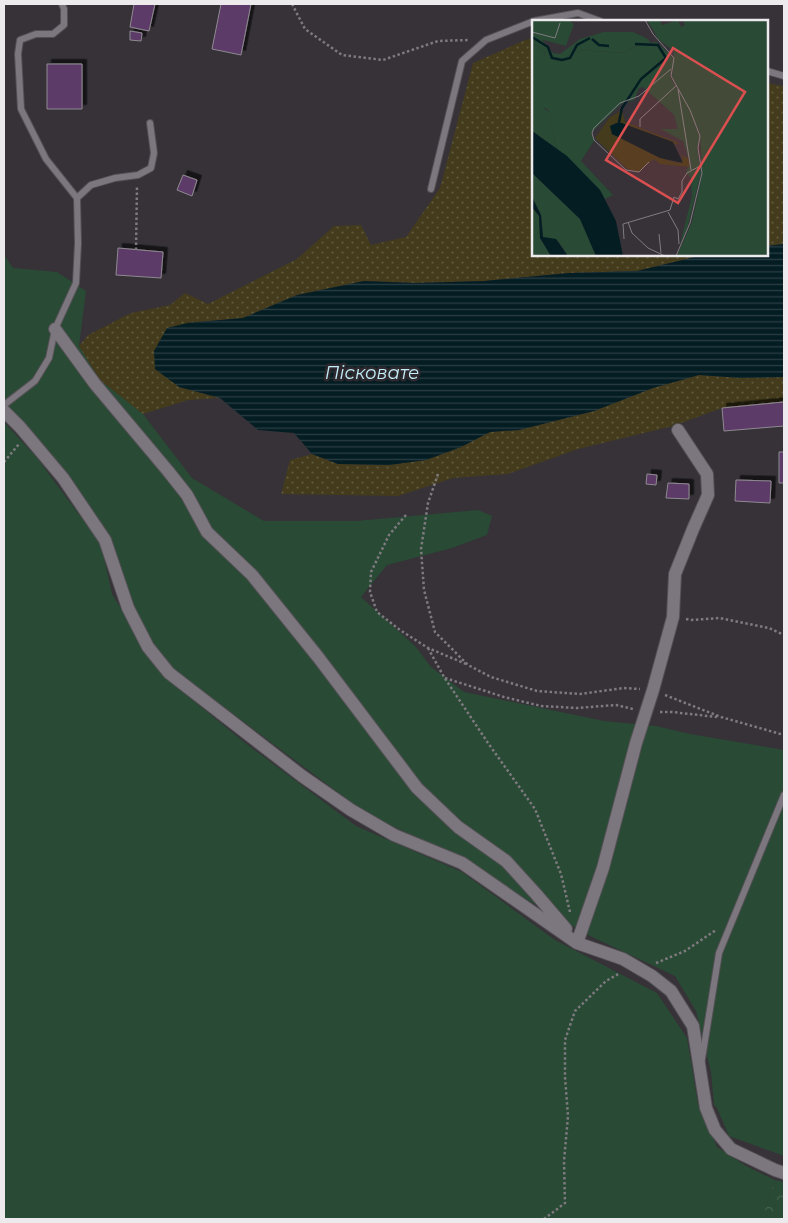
<svg xmlns="http://www.w3.org/2000/svg" width="788" height="1223" font-family="Montserrat,sans-serif">
<style>
.grass{fill:#294a34}
.forest{fill:url(#forest-crowns)}
.sand{fill:url(#sand-dots)}
.water{fill:url(#water-rules)}
.building{fill:#5b3a67;stroke:#8f8a90;filter:url(#shadow)}
.lines{fill:none;stroke-linecap:round;stroke-linejoin:round}
.lane-casing{stroke:#535055;stroke-width:8}
.street-casing{stroke:#535055;stroke-width:14}
.path{stroke:#7e7a80;stroke-width:2.5;stroke-dasharray:2.5 2.5;stroke-linecap:butt}
.lane{stroke:#7c777e;stroke-width:6}
.street{stroke:#7c777e;stroke-width:12}
.labels{text-anchor:middle;dominant-baseline:central;stroke-width:5;stroke-linejoin:round;paint-order:stroke}
.water-label{font-size:18px;font-style:italic;fill:#c3edf8;stroke:#2c282d}
.inset-river{fill:none;stroke:#041d23;stroke-width:2.5}
.inset-road{fill:none;stroke:#7f7c81;stroke-width:1}
.view{fill:#db4f50;fill-opacity:0.15;stroke:#db4f50;stroke-width:2.5}
.inset-edge{fill:none;stroke:#edeaee;stroke-width:2.5}
</style>
<defs>
<pattern id="forest-crowns" width="20" height="18" patternUnits="userSpaceOnUse" patternTransform="scale(1.25)"><rect width="20" height="18" fill="#294a34"/><path d="M2 6a3 3 0 1 1 6 0M12 15a3 3 0 1 1 6 0" fill="none" stroke="#486452"/></pattern>
<pattern id="sand-dots" width="8" height="8" patternUnits="userSpaceOnUse" patternTransform="scale(1.25)"><rect width="8" height="8" fill="#433b1b"/><path d="M2 2h.1M6 6h.1" fill="none" stroke="#5e583c" stroke-width="1.8" stroke-linecap="round"/></pattern>
<pattern id="water-rules" width="6" height="5" patternUnits="userSpaceOnUse" patternTransform="scale(1.25)"><rect width="6" height="5" fill="#041d23"/><path d="M0 2.5h6" fill="none" stroke="#293e43"/></pattern>
<filter id="shadow"><feDropShadow dx="4.5" dy="-4.5" stdDeviation="0" flood-color="#0009"/></filter>
</defs>
<rect width="100%" height="100%" fill="#363238"/>
<path class="grass" d="M4 255 13 268 57 272 86 291 79 346 100 379 143 414 192 478 264 521H356L478 510 492 516 487 535 452 548 387 565 361 597 416 647 431 667 464 692 604 721 656 726 690 734 784 750V1156L729 1136 717 1108 714 1105 711 1072 696 1011 675 976 590 936 517 894 467 860 368 815 172 668 150 642 128 595 111 539 69 475 4 406Z
M4 422 37 458 101 544 112 594 163 676 244 742 356 826 462 872 555 940 657 993 687 1038 698 1104 717 1147 746 1166 775 1180 765 1209 768 1219H4Z"/>
<path class="forest" d="M775 1180 784 1182V1219H768L765 1209Z"/>
<path class="sand" d="M533 38V255H703L637 271 569 273 484 281 415 283 364 281 297 295 243 318 187 323 179 387 220 398 188 400 143 414 100 380 79 346 88 335 131 313 170 305 185 293 208 304 297 259 334 226 361 225 371 245 406 237 440 188 473 63 525 40Z
M767 83 784 86V244L767 246Z
M699 375 741 378 784 377V402L722 408 673 426 578 449 508 474 453 478 398 496 281 494 290 460 312 454 338 464 389 465 426 460 461 447 490 432 519 430 594 411 653 388Z"/>
<path class="water" d="M784 244V377L741 378 699 375 653 388 594 411 519 430 490 432 461 447 426 460 389 465 338 464 312 454 294 433 258 430 220 398 179 387 155 369 154 351 167 328 187 323 243 318 297 295 364 281 415 283 484 281 569 273 637 271 703 255H767V246Z"/>
<path class="building" d="M134 4H155L149 31 130 27Z
M221 4H251L241 55 212 49Z
M130 31 142 33 141 41 130 40Z
M47 64H82V109H47Z
M183 175 197 180 192 196 177 190Z
M118 248 163 252 161 278 116 275Z
M784 402V426L724 431 722 408Z
M779 452H784V483H779Z
M647 474 657 475 656 485 646 484Z
M736 480 771 481 770 503 735 501Z
M668 483 689 484V499L666 498Z"/>
<g class="lines">
<g class="lane-casing">
<path id="lane" d="M767 71 784 76
M431 189 462 61 486 40 534 21 578 13 600 21
M77 198 91 185 115 178 138 175 151 168 154 153 150 123
M4 405 35 381 49 358 55 329 76 283 78 243 77 198 46 159 21 109 18 54 20 40 36 34H53L64 25V9L62 4
M702 1059 719 953 784 795"/>
</g>
<g class="street-casing">
<path id="street" d="M55 329 95 384 168 471 187 495 207 532 252 575 318 657 417 788 458 827 506 861 536 894 566 929
M4 411 20 427 63 478 105 540 128 608 148 647 169 673 302 776 351 810 394 835 462 863 577 943 623 959 652 976 671 991 693 1026 706 1108 715 1130 731 1149 775 1170 784 1173
M577 943 603 868 636 743 653 690 673 617 675 574 693 529 708 495 707 474 678 430"/>
</g>
<path class="path" d="M292 4 305 29 342 55 383 60 438 41 469 40
M136 250 137 186
M4 462 19 444
M438 474 428 503 421 549 424 590 435 632 468 665 491 677 537 691 580 694 624 688 640 689
M406 515 389 535 371 572 370 592 377 612 400 630 428 648 466 664
M686 619 691 620 720 618 769 628 784 635
M428 648 444 677 488 743 535 809 561 874 570 912
M445 678 504 697 541 706 577 708 616 705 633 709
M665 695 721 717 784 735
M660 712H672L717 717
M656 963 685 951 716 930
M544 1219 565 1203 564 1161 568 1116 565 1077V1040L575 1011 606 981 620 973"/>
<use href="#lane" class="lane"/>
<use href="#street" class="street"/>
</g>
<g class="labels">
<g class="water-label">
<text x="372" y="373">Пісковате</text>
</g>
</g>
<g transform="translate(532 20)">
<rect width="236" height="236" fill="#363238"/>
<path d="M115 0H128L130 5 146 0 149 7 153 5 150 0H236V236H145L160 202 170 155 168 113 140 57 142 31 127 20ZM125 22 142 39 138 57 157 89 168 116 165 128 169 153 155 209 148 224 160 176 159 158 154 152 158 143 151 121 129 109H146L142 95 130 84 111 67 107 68 102 80 89 84 59 113 62 121 49 141 81 175 73 179 68 170 25 129 18 96 20 94 14 88 0 91V23L12 30 13 36H39L45 30 93 33 107 24Z" fill="#294a34"/>
<path d="M46 73 41 81 22 83 19 81ZM6 85 21 94 18 96 25 129 0 111V91ZM0 153 48 199 64 236H36L26 221 11 217 9 195 0 177ZM0 187 7 196 8 218 19 236H0Z" fill="#294a34"/>
<path d="M72 12H101L116 19 119 24H107L93 33 45 30 37 40 27 42 13 36 12 30 0 23V15L8 17 21 33 28 34 48 19Z" fill="#294a34"/>
<path d="M90 90 93 102 147 123 142 125 87 102 78 106 80 114 135 140 147 143 151 138 148 135 156 138 158 147 128 144 122 139 106 152 95 149 63 118 77 98Z" fill="#433b1b"/>
<path d="M0 0H36L42 4 34 26 0 17Z" fill="#294a34"/>
<path d="M87 102 141 122 151 143 128 138 80 114 78 106ZM0 111 35 136 68 170 84 201 91 236H64L48 199 0 153ZM0 177 9 195 11 217 24 219 36 236H19L8 218 7 196 0 187Z" fill="#041d23"/>
<path class="inset-river" d="M0 17 16 27 20 38 30 40 38 38 45 25 58 18M60 19 67 25 77 26M87 102 90 88 109 59 134 38 126 25 103 24"/>
<path class="inset-road" d="M113 0 121 14 142 38 139 56 158 90 168 116 166 128 170 153 158 203 144 236M0 12 23 18 28 3M146 69 159 150M108 107V99L145 65M117 142 107 152 94 150 62 120 60 113 62 108 88 83 107 76 139 49M136 192 146 210 147 224M96 202 100 213 116 228 133 236M127 214 129 233M92 219 91 204 138 190 142 177 146 179 150 172V161L155 153 168 146"/>
<path class="view" d="M141 28 213 72 146 183 74 140Z"/>
<rect width="236" height="236" class="inset-edge"/>
</g>
<rect width="788" height="1223" fill="none" stroke="#edeaee" stroke-width="10"/>
</svg>
